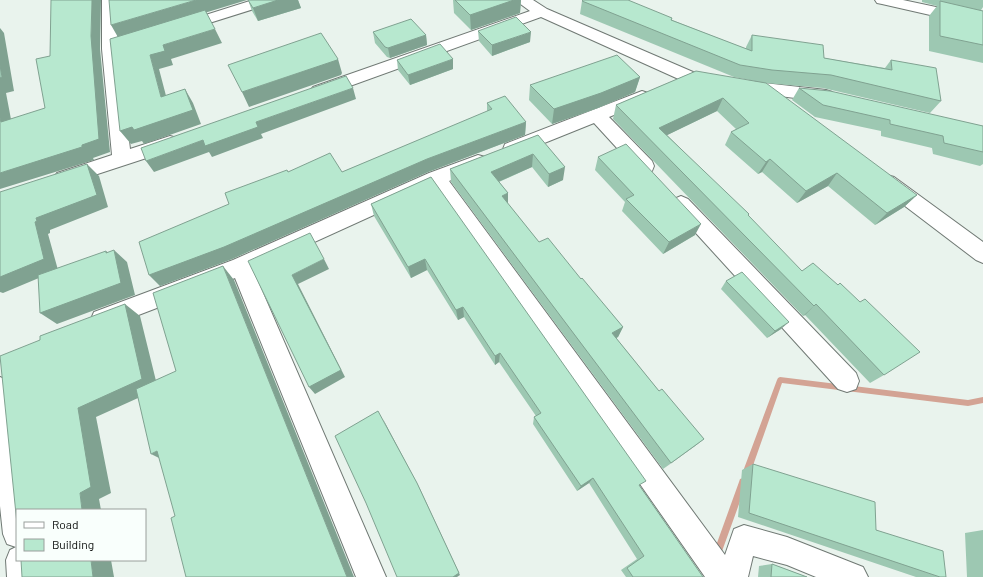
<svg xmlns="http://www.w3.org/2000/svg" width="983" height="577" font-family="Barlow,sans-serif">
<style>
.lines{fill:none;stroke-linecap:round;stroke-linejoin:round}
.stream{fill:#d3a394;fill-rule:evenodd}
.minor-casing{stroke:#707974;stroke-width:2}
.minor{fill:#fff;fill-rule:evenodd}
.wall{fill:#9dc8b2}
.shaded-wall{fill:#80a291}
.building{fill:#b7e8cf;stroke:#80a291}
</style>
<rect width="100%" height="100%" fill="#e9f3ed"/>
<g class="lines">
<path class="stream" d="M780 377 968 400 983 397V403L968 406 782 383 750 474 749 477 746 478 743 477 742 474 777 380 778 378Z
M743 478 746 479 747 482 721 554 720 557 717 558 714 557 713 554 739 482 740 479Z"/>
<g class="minor-casing">
<path id="minor" d="M102 0H116L118 49 130 149 170 136 177 138 179 143 177 148 64 185 57 183 54 178 57 173 112 155 102 49Z
M253 0H275L273 3 187 30H177L174 27 177 24Z
M515 0H533L547 9 693 72 721 78 723 82 721 86 715 88 683 81 541 17 325 95 319 97 313 95 310 91 313 87 530 11Z
M875 0H903L983 17V27L882 4 877 3Z
M747 81 826 90 832 92 835 96 832 100 826 102 741 91 738 87 741 83Z
M642 91 648 93 651 97 648 101 609 117 652 161 654 166 652 171 645 173 638 171 594 123 512 156 505 154 503 149 505 144Z
M478 155 485 157 487 162 485 167 449 181 725 555 734 529 744 525 787 537 863 567 868 577H816L787 565 753 556 748 577H705L433 188 253 270 386 577H356L235 278 102 329 94 326 91 319 94 312 233 260 429 173Z
M887 175 894 177 983 242V263L976 260 880 187 877 182 880 177Z
M681 196 688 199 856 373 859 381 856 389 847 392 838 389 674 209 671 204 674 199Z
M0 377 9 381 12 389 28 510H17V560H34L37 577H7L6 560 10 550 16 547 7 544 3 534 0 506Z"/>
</g>
<use href="#minor" class="minor"/>
</g>
<path class="wall" d="M248 0H298L301 8 258 21 252 11Z
M453 0H521L520 13 471 30 454 13Z
M922 0H983V7L981 10 983 11V63L929 51V16L937 6 922 2Z
M582 1 672 18V20L746 49V47L752 35 824 58 885 68 891 60 941 101 930 113 823 88 765 83 734 77 580 14Z
M478 31 530 42 492 56 479 41Z
M373 32 426 35 427 45 390 58 387 57 375 43Z
M397 60 453 69 410 85 398 70Z
M696 71 917 195 904 207 875 225 828 186 797 203 762 172 758 174 725 145 731 132 736 129 717 111 667 135 748 216 884 375 870 383 805 315 803 316 613 119 616 105Z
M640 77 635 92 598 108 552 124 529 100 530 85Z
M799 88 983 126V164L980 166 933 154 932 148 881 136V131L815 117 792 100Z
M487 103 526 122 525 135 428 172 232 259 160 286 229 204 288 172H342L487 112Z
M538 135 563 180 548 187 532 167 499 182 508 193V204L539 242 581 279 623 327 618 337 616 338 659 391 704 439 663 469 451 182 450 169Z
M598 157 695 235 663 254 622 211 625 202 595 170Z
M431 177 640 486 703 577H626L621 570 637 559 589 483 577 491 533 424 534 417 536 416 499 362 495 365 464 317 458 320 427 270 411 278 374 216 371 204Z
M726 281 781 329 767 338 721 289Z
M753 464 876 530 946 577H916L738 517 742 470Z
M983 530V577H967L965 533Z
M772 564 807 577H758L759 566Z"/>
<path class="shaded-wall" d="M92 0H101L100 49 110 152 93 158 94 160 0 189V173L82 145 91 36Z
M196 0H247L119 39 111 25Z
M278 0H298L301 8 258 21 253 8Z
M514 0H521L520 13 471 30 470 15Z
M0 28 4 33 14 91 6 93 14 135 1 122 0 118Z
M215 29 222 43 171 59 173 65 159 69 170 111 161 97 150 55 163 45Z
M531 32 530 42 492 56V45Z
M426 35 427 45 390 58 388 48Z
M338 59 342 73 341 75 249 107 242 92Z
M453 59V69L410 85 408 75Z
M640 77 635 92 598 108 552 124 554 109Z
M353 88 356 99 261 134 263 138 212 157 209 152 154 172 146 161 203 140 256 122Z
M185 89 193 103 201 124 144 144 142 141 131 144 120 131Z
M723 98 717 111 655 141 659 128Z
M526 122 525 135 428 172 232 259 160 286 149 275 427 159Z
M533 154 532 167 491 185V172Z
M770 159 762 172 758 174 766 162Z
M87 164 99 176 108 207 50 230V233L48 234 58 270 3 293 0 292V277L35 222 36 218Z
M565 167 563 180 548 187 549 174Z
M837 173 828 186 797 203 806 191Z
M508 193V206L502 196Z
M917 195 904 207 875 225 887 213Z
M701 224 695 235 663 254 669 242Z
M114 250 127 262 135 295 57 324 40 313 106 253V251L116 260Z
M324 259 329 269 298 284 345 377 315 394 309 387 292 275Z
M425 259 427 270 411 278 408 267Z
M223 266 234 280 354 577H347Z
M125 304 140 316 158 389 96 417 111 493 99 499 101 510H82L80 493 78 408Z
M816 304 805 315 803 316 814 306Z
M463 307 464 317 458 320 456 310Z
M789 322 781 329 767 338 775 331Z
M623 327 618 337 608 343 612 333Z
M500 353 499 362 495 365V356Z
M383 419 420 489 460 575 457 577H453Z
M704 439 695 446 663 469 671 463Z
M157 451 167 462 151 454Z
M593 478 589 483 577 491 581 486Z
M91 560H111L114 577H93Z"/>
<path class="building" d="M51 0H92L91 36 99 139 82 145V147L0 173V118L1 122 45 108 36 59 50 56Z
M109 0H196L111 25Z
M248 0H278L253 8Z
M455 0H514L470 15Z
M583 0H628L672 18 671 20 752 51V35L823 45 824 58 892 70 891 60 936 68 941 101 831 75 772 70 740 65 582 1Z
M940 1 983 11V45L940 36Z
M205 10 215 29 163 45 165 51 150 55 161 97 185 89 193 110 134 130 132 127 120 131 110 39Z
M516 17 531 32 492 45 478 31Z
M411 19 426 35 388 48 385 47 373 32Z
M321 33 338 59 337 60 242 92 228 65Z
M440 44 453 59 408 75 397 60Z
M617 55 640 77 601 93 554 109 530 85Z
M0 65 2 77 0 78Z
M696 71 766 83 917 195 887 213 837 173 806 191 770 159 766 162 731 132 749 123 723 98 659 128 749 214 748 215 802 271 813 263 838 285 840 283 860 302 865 299 920 352 884 375 816 304 814 306 616 105Z
M346 76 353 88 256 122 258 127 205 146 203 140 146 161 141 148Z
M799 88 830 91 983 126V152L944 143 943 136 890 124V120L823 105Z
M505 96 526 122 427 159 224 247 149 275 139 242 229 204 225 193 287 170 288 172 330 153 342 172 492 109 487 103Z
M538 135 565 167 549 174 533 154 491 172 508 193 502 196 539 242 548 238 581 279 582 278 623 327 612 333 659 391 662 389 704 439 671 463 450 169Z
M626 144 701 224 669 242 626 199 634 195 598 157Z
M87 164 97 195 36 218 37 221 35 222 44 259 0 277V192Z
M431 177 646 481 639 485 703 577H633L627 568 644 556 593 478 581 486 534 417 541 413 500 353 495 356 463 307 456 310 425 259 408 267 371 204Z
M310 233 324 259 292 275 341 370 309 387 248 261Z
M114 250 121 283 40 313 38 275 106 251V253Z
M223 266 337 552 347 577H186L171 518 175 516 157 451 151 454 136 389 176 371 153 293Z
M742 272 789 322 775 331 726 281Z
M125 304 142 379 78 408 91 487 80 493 82 510H17V524L0 356 40 340V336Z
M378 411 417 483 459 573 453 577H397L366 503 335 436Z
M753 464 875 502 876 530 943 551 946 577H940L749 513Z
M21 560H91L93 577H22Z
M772 564 807 577H771Z"/>
<rect x="16" y="509" width="130" height="52" fill="#f9fffc" stroke="#9a9f9c"/>
<rect x="24" y="522" width="20" height="6" fill="#ffffff" stroke="#9a9f9c"/>
<text x="52" y="529" font-size="12" fill="#0b0e0c">Road</text>
<rect x="24" y="539" width="20" height="12" fill="#b7e8cf" stroke="#9a9f9c"/>
<text x="52" y="549" font-size="12" fill="#0b0e0c">Building</text>
</svg>
